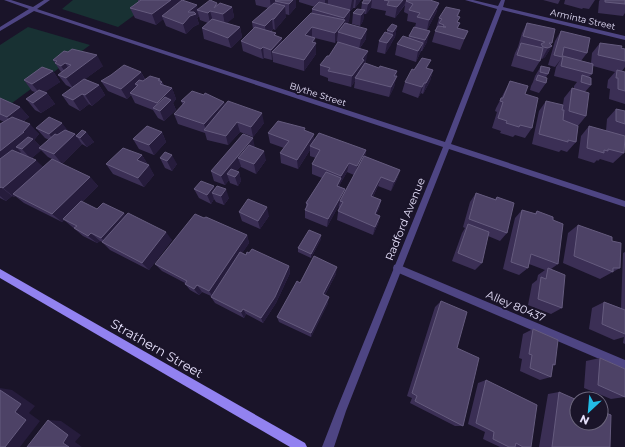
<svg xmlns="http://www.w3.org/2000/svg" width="625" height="447" font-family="Montserrat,sans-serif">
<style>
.green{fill:#183133}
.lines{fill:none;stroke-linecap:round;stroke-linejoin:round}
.lane{fill:#4e4583;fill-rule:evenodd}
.street{fill:#4e4583;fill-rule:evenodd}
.secondary{fill:#9282f0;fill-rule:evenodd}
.wall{fill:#3b2f55;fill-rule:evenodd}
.shaded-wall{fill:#261c3c}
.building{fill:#4d4266;stroke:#655b7e}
.labels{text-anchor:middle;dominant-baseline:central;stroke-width:4;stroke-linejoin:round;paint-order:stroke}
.far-street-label{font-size:9px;fill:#e6e0fb;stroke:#1a1429}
.street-label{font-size:11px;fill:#e6e0fb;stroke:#1a1429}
.near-street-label{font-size:13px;fill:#e6e0fb;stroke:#1a1429}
</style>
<rect width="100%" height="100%" fill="#1a1429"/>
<path class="green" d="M73 0H155L118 27 62 9Z
M28 27 90 45 0 112V45Z"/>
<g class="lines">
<path class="lane" d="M397 264 625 360V370L394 271 393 268 394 265Z"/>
<path class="street" d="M4 0H11L33 7 44 0H50L37 9 445 142 497 9 465 0H473L498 6 501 0H505L503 7 625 36V40L502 10 451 144 625 201V207L449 149 346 411 334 447H322L336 411 443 147 34 11 0 31V27L29 9Z"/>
<path class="secondary" d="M0 269 305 443 307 447H290L0 278Z"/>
</g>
<path class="wall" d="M138 0H181L198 9 217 3 218 5 232 7 234 17 227 23 240 27 242 37 231 48 204 39 202 28 208 23 200 20 199 16 197 18 199 24 193 27 186 34 166 26 163 19 156 25 135 18 130 8 138 2Z
M255 0H296V7L289 15 285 14 286 17 275 30 273 29 271 32 282 42 312 13V9L315 7 299 2V0H361L355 8H353L350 11 349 21 347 23 366 39 360 48 366 61 365 63 379 68 397 71 394 87 389 97 354 88 355 81 351 87 328 81V78L320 75V65L329 56 338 43H337V40L335 43 315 38 316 54 304 71 273 62V59L272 60 264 58 263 59 243 51 241 41 253 29 252 22 268 8 256 5Z
M364 0H406V1L439 3 436 13 427 30V42L422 51H421L420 53 416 62 395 55 397 44 408 38 409 36 415 27 416 23 407 21 408 14 404 12 405 5 395 18 385 15 386 11 371 8 366 14H364L363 21 360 26 352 24 353 13 361 10 362 3Z
M543 0H560L558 4Z
M565 0H595L589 9 583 8 582 9 564 4Z
M600 0H625V13L623 16 598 13 599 1Z
M460 10 458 17V22L460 23 458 28 468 31 460 50 432 42 439 18Z
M527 23 552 43 551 45 552 46 545 57 542 59 540 58V61L533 72 511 66 515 53 518 47 522 33Z
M397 26 395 37 385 54 377 52 379 41 387 33V30Z
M561 31 587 53 581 61 591 63 592 53 600 43 625 49V67L622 71 625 72V104L609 99 610 89 607 88 608 80 615 72 593 66 592 74 589 77 591 85 585 92 586 116 578 126 576 142 567 152 561 150 559 152 532 144 539 111 546 101 562 110 564 98 572 88 574 89V86L577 82 554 76 556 67 561 59 555 67 548 65 555 41Z
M53 60 103 66 85 79 99 85 105 95 92 106 89 104 80 111 69 105 62 95 72 88 66 85 58 75 61 72Z
M541 66 548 74 546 77V83L539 93 530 90 531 86 533 82 535 76Z
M428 69 433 70 430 81 423 94 421 93 418 98 402 92 405 82 414 70Z
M53 71 60 82 44 92 47 93 55 104 41 113 35 110 26 99 35 92 32 91 24 80Z
M141 72 145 79H160L164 85 172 88 176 99 173 103 176 110 164 121 158 118 153 110 135 103 131 95 127 99 108 91 101 81Z
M510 81 525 94 532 128 525 138 515 135 513 137 500 133 501 131 492 128 497 112 495 111 496 108Z
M0 98 20 107 29 117 24 121 39 134 34 140 41 147 49 140 45 138 36 128 69 132 75 134 76 135 86 132 94 142 87 147 82 144 62 164 48 157 41 150 32 158 43 167 90 177 98 186 82 202 97 209 124 213 126 216 172 240 149 270 110 250 102 242 100 241 97 243 83 236 64 220 62 222 24 203 15 196 14 197 12 196 6 201 0 198V124L4 122 0 120Z
M181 101 224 102 225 105 264 123 253 137 240 132 228 145 207 140 205 133 178 124 174 114 183 105Z
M616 109 625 111V135L624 136V153L613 163 600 159 598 161 597 160 594 163 578 158 581 136 589 126 606 131 607 119Z
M305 131 314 134V141L366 150 365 157 400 170 397 179 391 191 378 186 373 197 381 200 379 209 376 214 380 216 378 224 373 235 337 220 339 205 327 227 305 218V210L306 208V203L322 178 312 174V164L316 158 310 156V150L298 169 281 163 280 153 284 148 270 143 268 133ZM347 172 354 175 344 193 345 189 340 187V184Z
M162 132 166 142 154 155 139 149 133 139Z
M255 148 266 160 256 174 241 167V166L236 171 239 172 241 181 238 186 230 183 229 180 225 185 214 181 211 171Z
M142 155 154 175 144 187 113 174 106 164Z
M160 158 177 164 172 171 165 168Z
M194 189H215L229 198 224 205 216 202 214 199 211 204 199 198Z
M476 193 495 199 497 197 507 233 500 241 488 236 482 263 475 270 452 261 462 233 465 228 463 227 470 202Z
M522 210 534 214 537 211 553 220 558 264 551 269 562 308 551 314 528 305 532 284 537 280 538 275 545 270 529 264 528 268 519 275 503 269 515 218Z
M239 212 269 216 260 229 242 221Z
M578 225 612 241 620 268 600 279 563 263 568 233Z
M247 235 249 243 242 253 246 255 289 266 290 273 276 303 263 323 246 314 244 318 215 303 211 297V296L202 292 199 295 190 290 185 284V283L162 271 155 264Z
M321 239 311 258 298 252V248Z
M625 252V344L623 343 624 337 614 340 589 329 592 308 604 302 621 308 623 253Z
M336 274 325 295 328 303 311 337 279 322 277 317 300 283Z
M441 301 457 348 463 426H455L410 403 412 398 407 396 435 307Z
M533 329 555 365 552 366 551 377 540 380 520 371 522 359 519 358 523 334Z
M600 358 625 369V397L611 399 584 388 586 361Z
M486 380 531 447H500L483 439 485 432 468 424 478 383Z
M559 392 610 447H539L548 394Z"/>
<path class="shaded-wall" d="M171 0H181L183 4 162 16 163 19 156 25 152 14Z
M270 0H278L275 1V5L271 9Z
M293 0H296V7L289 15V4Z
M325 0H328V6L325 9Z
M352 0H354L353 8 350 11Z
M356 0H361L355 8Z
M371 0H372L371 8 366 14 368 4Z
M403 0H406L405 4 395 18 397 7Z
M439 3 436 13 427 30 429 20Z
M197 5 198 10H197L199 16 197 18 199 24 193 27 186 34 183 24 188 12Z
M285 6 286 17 275 30 274 19Z
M232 7 234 17 225 25 223 14Z
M350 10 349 21 345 27 338 32 337 40 335 43V33L344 22V18Z
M365 10 363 21 360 26 361 15Z
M210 11 213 21 210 23 208 13Z
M272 19 273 29 266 36 265 26Z
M397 26 395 37 391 43 393 32Z
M240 27 242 37 231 48 228 38Z
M312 27V37L305 35Z
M367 29 366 39 359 49 361 39Z
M430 31 427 42 422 51 425 40Z
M276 33 277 43 282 38 283 48 272 52 273 59 272 60 271 50 274 35Z
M393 35 391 45 385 54 387 43Z
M315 38V45L316 43V54L304 71V60L312 42Z
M423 43 420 53 416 62 418 51Z
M552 46 545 57 542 59 548 48Z
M263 47 264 58 263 59 261 49Z
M368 51 366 61 355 78V81L351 87 352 76Z
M97 55 103 66 73 88 66 78Z
M431 60 427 70 426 68Z
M65 63 72 73 68 76 61 66Z
M433 70 430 81 423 94 426 83Z
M53 71 60 82 41 95 32 84Z
M397 71 395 80 397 76 394 87 389 97 394 76Z
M141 72 146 82 138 85 135 84 138 90 130 93 131 95 127 99 121 89Z
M424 83 421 93 418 98 422 87Z
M99 85 105 95 92 106 85 95Z
M172 88 176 99 173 103 176 110 164 121 160 111V110L157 103Z
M47 93 55 104 41 113 33 103Z
M82 94 89 104 80 111 73 100Z
M224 102 227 112 206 131 204 124Z
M20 107 29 117 16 127 7 117Z
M262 113 264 123 253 137 251 127Z
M237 122 240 132 228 145 226 136Z
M62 123 70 133 58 144 49 134Z
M30 124 39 134 34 140 42 149 39 148 41 150 31 159 22 149 16 147 21 152 0 169V151L23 132Z
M86 132 94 142 87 147 80 138Z
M162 132 166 142 154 155 149 145Z
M75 134 82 144 62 164 54 154Z
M314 134V144L310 146V150L298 169 297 160Z
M253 138 255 148 238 158 241 166 232 176 227 174 229 180 225 185 221 176Z
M366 150 364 160 356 175 357 166Z
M264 151 266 160 256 174 254 164Z
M142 155 148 165 137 160Z
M172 155 177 164 172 171 167 161Z
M36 160 45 169 13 194 15 196 14 197 3 188Z
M349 163 347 172 340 184V187L337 186 341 179V176Z
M149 165 154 175 144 187 138 178Z
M400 170 397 179 391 191 394 182Z
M239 172 241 181 238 186 235 177Z
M90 177 98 186 62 222 52 214Z
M381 177 378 186 369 205 371 196Z
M214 186 217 195 212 193 214 199 211 204 207 195Z
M1 187 12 196 6 201 0 196V188Z
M226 189 229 198 224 205 221 196Z
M345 189 343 197 340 201 339 205 327 227 328 219Z
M381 200 379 209 373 222 375 214Z
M267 207 269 216 260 229 258 221Z
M124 213 131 221 109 245 101 238Z
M380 216 378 224 373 235 375 227Z
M166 232 172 240 149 270 142 263Z
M91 233 100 241 97 243 88 236Z
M247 235 249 243 213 297 209 291Z
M321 235V239L311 258V254Z
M289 266 290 273 276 303 263 323 261 318Z
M337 267 336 274 322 300 323 294Z
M197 285 202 292 199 295 194 289Z
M329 297 328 303 311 337V333Z
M243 309 246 314 244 318 241 312Z
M0 388 12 390 35 406 29 413 40 421 20 447H5L15 412 0 390Z
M48 420 61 421 81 435 75 442 82 447H69L63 443Z"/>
<path class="building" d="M141 0H171L152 14 130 8Z
M182 0 197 5 188 12H194L196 14 190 16 183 24 162 16Z
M210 0 217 3 214 8 220 3 232 7 223 14 210 11 208 13 197 10Z
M276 0H293L289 4 275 1Z
M364 0H371L368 4 362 3Z
M384 0H403L397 7 387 5 389 1Z
M407 0H430L439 3 429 20 417 17 420 13 409 10 413 4 406 1Z
M605 0H625V4L605 2Z
M319 2 350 10 344 18 312 9Z
M274 3 285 6 274 19H272L265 26 252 22Z
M446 7 460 10 457 16 460 17 457 22 460 23 457 28 468 31 464 39 435 31 438 26 446 27H443L444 25 439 23 442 19 439 18Z
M357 9 365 10 361 15 353 13Z
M311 13 345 20 335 33 312 27 305 35 315 38 312 42 316 43 304 60 272 52Z
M212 19 240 27 228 38 202 28Z
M345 23 367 29 361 39 338 32Z
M527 23 555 29 552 43H549L552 46 548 48 543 47 541 44 545 42 523 36Z
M392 24 397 26 393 32 387 30Z
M255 27 276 33 274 35 282 38 271 50 263 47 261 49 241 41Z
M414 27 430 31 425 40 409 36Z
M561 31 590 38 587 53 564 47 562 57 554 55Z
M385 32 393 35 387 43 379 41Z
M403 36 423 43 418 51 397 44Z
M338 42 368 51 362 59 364 60 352 76 328 71 330 68 320 65 327 56H329Z
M521 43 543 48 540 61 517 55Z
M600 43 622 46 621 48 625 49V61L598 55Z
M72 49 97 55 66 78 58 75 71 65 65 63 61 66 55 63 57 61 53 60 64 51 68 52Z
M563 56 593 64 592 74 561 66Z
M422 58 431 60 426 68 433 70 426 83H424L422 87 405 82 412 69 414 70Z
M365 63 379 68 380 66 397 71 394 76H397L391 87 355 78Z
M124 65 141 72 121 89 101 81 111 75Z
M541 66 550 68 548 74 540 72Z
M42 67 53 71 32 84 24 80Z
M617 70 625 72V91L618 89V78H616Z
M538 75 547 78 546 83 536 80Z
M582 75 591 78V85L581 82Z
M150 76 160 79 158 80 162 82 160 84 172 88 157 103 130 93 138 85 135 84 139 80 143 81Z
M84 79 99 85 85 95 82 94 73 100 62 95Z
M510 81 528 86 525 94 538 98 532 128 520 125 519 127 506 123 507 121 498 118 503 102 500 101 501 98H503Z
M572 88 589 93 586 116 569 111Z
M39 90 47 93 33 103 26 99Z
M192 91 204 95 205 93 224 102 204 124 174 114 185 102 181 101Z
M165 97 171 100 160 111 153 108Z
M0 98 20 107 7 117 0 114Z
M228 101 262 113 251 127 237 122 226 136 204 130Z
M546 101 563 105 562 110H564L563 120 578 126 576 142 568 140V142L539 134Z
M616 109 625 111V124L616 121Z
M12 117 30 124 23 132H24L0 151V124Z
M49 117 62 123 49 134 36 128Z
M278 121 305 128 304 130 314 134 297 160 280 153 289 141 268 133Z
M147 126 162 132 149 145 133 139Z
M589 126 625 136 624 153 608 149V151L604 150V153L587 148Z
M65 130 75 134 54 154 39 148 55 134 57 135Z
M82 130 86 132 80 138 76 136Z
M319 133 366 150 357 166 349 163 341 176 312 164 320 150 310 146Z
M243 134 253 138 221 176 211 171Z
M28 137 33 139 22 149 16 147Z
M249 145 264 151 254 164 238 158Z
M123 148 142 155 137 160 149 165 138 178 106 164Z
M12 150 36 160 3 188 1 187 0 188V159Z
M165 152 172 155 167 161 160 158Z
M364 156 400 170 394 182 381 177 371 196 381 200 375 214 380 216 375 227 338 211 343 202 340 201Z
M52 159 90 177 52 214 13 194Z
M231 169 239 172 235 177 227 174Z
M326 172 341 178 337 186 345 189 328 219 305 210 308 204 306 203Z
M201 181 214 186 207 195 194 189Z
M217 186 226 189 221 196 212 193Z
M476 193 496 200 497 197 514 203 507 233 469 219Z
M248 199 267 207 258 221 239 212Z
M81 201 97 209 103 203 124 213 101 238 91 233 88 236 74 228 77 226 63 219Z
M522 210 536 214 537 211 553 217V220L563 224 558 264 531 254 528 268 511 262Z
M128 213 166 232 142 263 102 242Z
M195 214 204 218 206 217 247 235 209 291 197 285 194 289 185 284 187 281 155 264Z
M468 224 489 232 482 263 458 253Z
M578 225 612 237V241L621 243 620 268H613V272L574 256Z
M309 230 321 235 311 254 298 248Z
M252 249 289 266 275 297 261 318 243 309 241 312 211 297 240 252 246 255 247 252 249 253Z
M314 256 337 267 323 294 329 297 311 333 277 317 297 281 300 283Z
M548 268 565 275 562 308 538 299 541 277 546 279Z
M441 301 467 312 457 348 479 358 463 426 415 401 417 396 412 393Z
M604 302 625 310V334L602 324Z
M533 329 558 340 555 365 553 364 551 377 530 368 532 355 529 354Z
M600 358 625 369V397L598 385Z
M486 380 537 405 531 447H523L516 443 515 447H509L493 439 494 432 476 423Z
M0 390 21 404 15 412 26 420 5 447H0Z
M559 392 577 400V423H601V411L611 415 610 447H552Z
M48 420 68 435 63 443 69 447H27Z"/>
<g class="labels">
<g class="far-street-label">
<text transform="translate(583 19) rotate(13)">Arminta Street</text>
<text transform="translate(318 94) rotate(18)">Blythe Street</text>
</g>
<g class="street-label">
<text transform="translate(405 219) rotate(-68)">Radford Avenue</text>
<text transform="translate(516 306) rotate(23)">Alley 80437</text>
</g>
<g class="near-street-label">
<text transform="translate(157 348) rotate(30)">Strathern Street</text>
</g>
</g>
<g transform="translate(589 411) rotate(206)"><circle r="19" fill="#1a1429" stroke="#6c667d"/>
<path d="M0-3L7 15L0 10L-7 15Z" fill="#22bbe5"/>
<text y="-6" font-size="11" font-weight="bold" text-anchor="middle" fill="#e6e0fb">N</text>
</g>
</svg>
